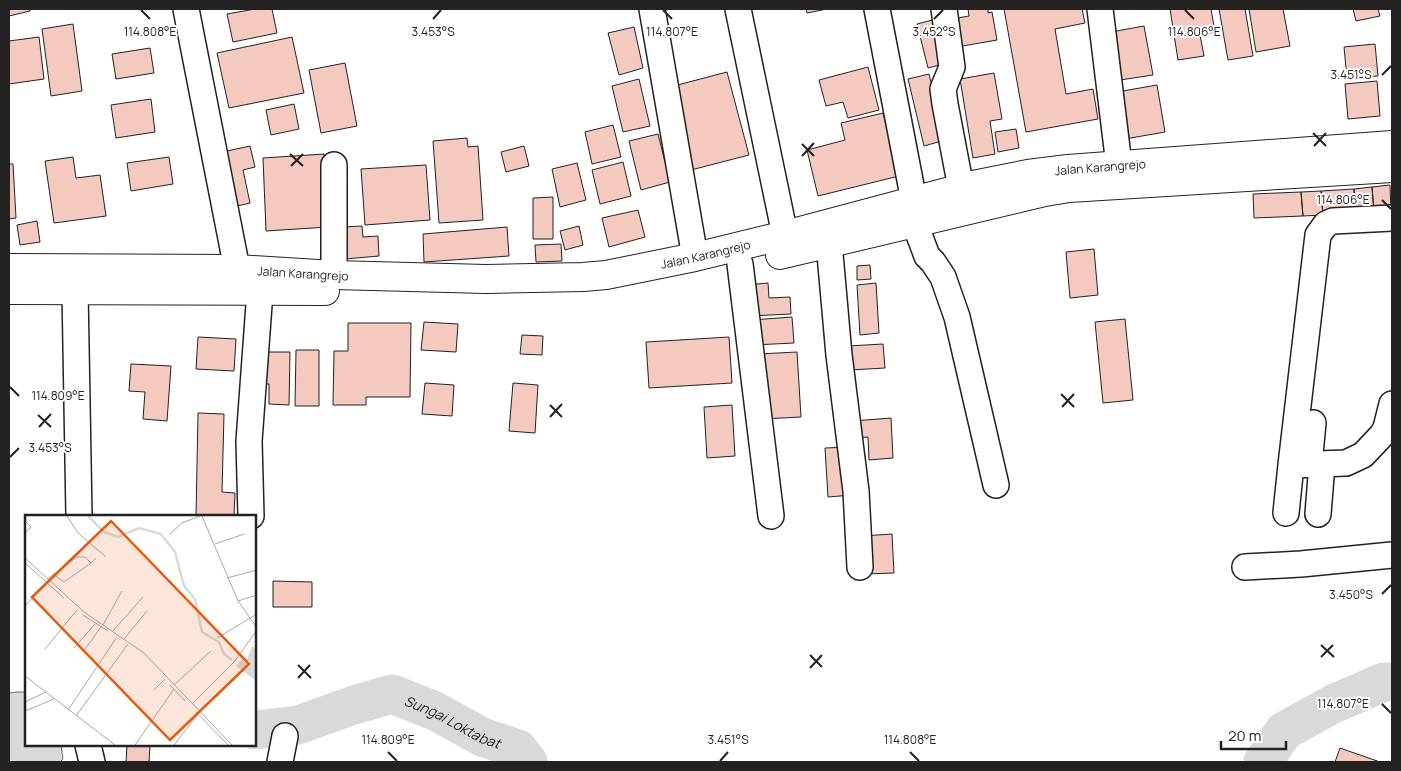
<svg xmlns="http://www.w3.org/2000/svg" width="1401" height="771" font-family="Manrope,sans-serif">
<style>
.water{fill:#d9d9d9;stroke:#6f6f6f}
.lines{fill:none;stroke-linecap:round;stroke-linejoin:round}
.river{stroke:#d9d9d9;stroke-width:39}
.building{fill:#f3c9c0;stroke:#222}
.minor-casing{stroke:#222;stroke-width:28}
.major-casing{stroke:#222;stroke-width:30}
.minor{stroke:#fff;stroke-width:25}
.major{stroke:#fff;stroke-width:28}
.ticks{fill:none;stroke:#222;stroke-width:2}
.labels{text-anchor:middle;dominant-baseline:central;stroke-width:4;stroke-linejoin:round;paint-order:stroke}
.street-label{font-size:12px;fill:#222;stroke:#fff}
.water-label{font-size:14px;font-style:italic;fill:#222;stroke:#fff}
.inset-river{fill:none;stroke:#d9d9d9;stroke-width:2.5}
.inset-road{fill:none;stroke:#a7a7a7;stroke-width:1}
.view{fill:#e8590c;fill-opacity:0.15;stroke:#e8590c;stroke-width:2.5}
.inset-edge{fill:none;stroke:#222;stroke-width:2.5}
.ticks-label{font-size:12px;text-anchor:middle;fill:#222;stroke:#fff;stroke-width:4;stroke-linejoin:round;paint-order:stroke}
</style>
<rect width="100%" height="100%" fill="#fff"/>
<path class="water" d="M17 692H26V745H61L63 759 60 762H9V693Z"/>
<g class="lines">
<g class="river">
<path id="s1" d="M255 730 298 725 354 705 392 694 435 711 482 737 518 749 528 762"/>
<path d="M1263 762 1284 731 1333 704 1384 682H1392"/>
</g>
</g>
<path class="building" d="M9 9H29L30 11 9 16Z
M255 9H272L277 33 233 42 227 14Z
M806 9H827L807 13Z
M968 9H988V13L992 12 997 40 957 47 952 19 969 16Z
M1004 9H1082L1085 23 1055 29 1066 94 1093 89 1098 119 1026 132Z
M1170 9H1211L1215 32 1200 35 1204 56 1178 60Z
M1219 9H1245L1253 56 1228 60Z
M1249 9H1283L1290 46 1256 52Z
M1353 9H1378L1380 16 1356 21Z
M936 19 947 63 928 68 917 24Z
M73 24 82 91 51 96 42 29Z
M1144 26 1153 75 1120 80 1111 32Z
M634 27 643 68 619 75 608 33Z
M39 37 44 79 9 84V41Z
M292 37 304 93 229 108 217 53Z
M1375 44 1378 76 1347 79 1344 47Z
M150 48 154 73 116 79 112 54Z
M345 63 357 126 321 133 309 70Z
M868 67 879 110 848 118 843 102 826 106 819 80Z
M727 72 749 155 691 170 670 87Z
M994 73 1002 119 990 121 995 154 973 158 960 79Z
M929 74 945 140 924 146 908 79Z
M639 79 650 126 623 132 612 86Z
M1377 81 1380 116 1348 119 1345 84Z
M1157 85 1165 132 1125 139 1117 92Z
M151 99 155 132 116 138 111 105Z
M294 104 299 129 271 135 266 110Z
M883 113 899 176 818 196 807 150 845 140 841 123Z
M613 125 621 157 592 164 585 132Z
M1016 129 1019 148 998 152 995 132Z
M658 134 670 182 641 190 629 141Z
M467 138 468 147 478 146 483 220 439 223 433 141Z
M250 146 255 167 243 170 250 203 229 208 218 153Z
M524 146 529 166 506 172 501 152Z
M324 154 328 227 266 231 263 158Z
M73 157 76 178 100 175 106 216 54 223 45 161Z
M169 157 173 184 131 191 127 163Z
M623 162 631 196 600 204 592 170Z
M577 163 586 200 560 207 552 169Z
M9 164H13L16 218 9 219Z
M426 165 430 220 365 225 361 169Z
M1390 185 1391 211 1374 212 1372 187Z
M1372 187 1374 212 1355 213 1354 189Z
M1354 189 1355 213 1323 215 1321 191Z
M1321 191 1323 215 1303 216 1301 192Z
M1301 192 1303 216 1254 218 1253 194Z
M553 197V239H533V198Z
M638 210 645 237 609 247 602 218Z
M37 221 40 242 20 245 17 225Z
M362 226 363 237 378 236 379 256 345 259 342 227Z
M579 226 583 245 565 250 560 231Z
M507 227 509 256 424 262 423 234Z
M561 244 562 261 536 262 535 245Z
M1094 249 1098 295 1070 298 1066 252Z
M870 265 871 279 857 280V266Z
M768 283 769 298 790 297 791 314 749 316 747 285Z
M876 283 879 333 860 335 857 285Z
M792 317 794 343 754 345 752 320Z
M1125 319 1133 400 1103 403 1095 322Z
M424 322 458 324 456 352 421 350Z
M348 323H411L410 397H366V405H333L334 351H348Z
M522 335 543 336 542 355 520 354Z
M198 337 236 339 234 371 196 369Z
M729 337 732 383 649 388 646 342Z
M883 344 885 368 850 370 848 346Z
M296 350H319V406H295Z
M262 352H290L289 405 269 404V384H261Z
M797 352 801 417 762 419 758 354Z
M131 364 171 366 167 421 143 419 145 392 129 391Z
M425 383 454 385 452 416 422 414Z
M513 383 538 385 535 433 509 431Z
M732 405 735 456 707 458 704 407Z
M198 413 224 414 222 492 235 493 234 516H196Z
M891 418 893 458 869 460 868 437 853 438V421Z
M849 447 852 495 828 497 825 448Z
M892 534 894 573 865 574 862 536Z
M273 581 312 582V607H273Z
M127 745H150L149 762H126Z
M1340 748 1380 762H1335Z"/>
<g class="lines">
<g class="minor-casing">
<path id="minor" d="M186 9 237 269
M652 9 695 257
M738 9 785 235
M877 9 914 201
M944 9 952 67 943 89 945 104 961 188
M1100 9 1119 165
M334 165V275
M915 224 927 256 933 262 943 277 957 317 996 485
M829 243 839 355 856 491 860 567
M740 264 771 516
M75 290 79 516
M1309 464 1313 423
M1291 465 1318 235 1326 224 1333 221 1392 218
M1286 513 1291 465 1346 463 1363 455 1382 435 1386 428 1392 404
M1318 514 1322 464
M251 516 249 441 260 291
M1245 567 1301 564 1392 555
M88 745 92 762
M280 762 285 736"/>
</g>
<g class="major-casing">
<g id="major">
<path d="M780 255 1045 192 1069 188 1392 168"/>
<path id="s2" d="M9 268 237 269 334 275 486 279 583 277 606 275 695 257 785 235 973 185 1028 174 1068 169 1392 145"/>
<path d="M9 290 325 291"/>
</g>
</g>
<use href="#minor" class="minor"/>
<use href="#major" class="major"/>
</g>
<path class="ticks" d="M141 10 150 19M663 10 672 19M1185 10 1194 19M433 19 441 10M934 19 943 10M1382 75 1391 66M1313 133 1326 146M802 144 814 156M1314 146 1326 133M290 154 303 166M802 156 814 143M291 166 303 154M1382 200 1391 209M10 387 19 396M1061 394 1074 407M550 405 562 417M1062 407 1074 394M38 415 51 427M550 417 562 404M39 427 51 414M10 457 19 448M1382 594 1391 585M1321 645 1334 657M810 655 822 667M1321 657 1333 645M298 665 311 678M810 668 822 655M298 678 310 665M1382 704 1391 713M388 752 397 761M910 752 919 761M720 761 728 752"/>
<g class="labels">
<g class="street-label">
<text stroke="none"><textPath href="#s2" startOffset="1104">Jalan Karangrejo</textPath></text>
<text stroke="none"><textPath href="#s2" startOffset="699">Jalan Karangrejo</textPath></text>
<text stroke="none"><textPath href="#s2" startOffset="294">Jalan Karangrejo</textPath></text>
</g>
<g class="water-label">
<text stroke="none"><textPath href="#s1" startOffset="209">Sungai Loktabat</textPath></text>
</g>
</g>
<g transform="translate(25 515)">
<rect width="231" height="231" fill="#fff"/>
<path d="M227 131 231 135V166L211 151 217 144H222Z" fill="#d9d9d9"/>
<path class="inset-river" d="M63 1 79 17 93 22 114 13 136 19 150 37 159 71 170 84 177 117 194 127 199 139 207 145"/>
<path class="inset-road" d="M42 1 53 18 81 42M177 1 213 86 232 113M0 6 6 12 0 18M145 19 157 8 175 1M190 29 219 19M0 43 59 97 119 138 207 230M0 48 39 83M28 59 39 67 66 48M202 63 232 55M22 64 52 42H60L66 48 71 43M213 86 232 80M0 91 22 68M58 100 83 116M78 110 97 76M88 116 118 82M192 123 232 99M99 124 122 96M49 133 70 109M20 134 52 95M58 137 76 112M0 161 90 230M145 170 160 186M149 170 186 136M129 175 140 164M0 187 21 177M167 189 210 146 232 115M43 195 92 122M0 196 29 184M171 197 203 230M51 201 103 129M110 230 149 174M149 230 173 199"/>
<path class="view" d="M86 6 224 149 145 225 7 82Z"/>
<rect width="231" height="231" class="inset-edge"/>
</g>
<g class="ticks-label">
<text x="150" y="36">114.808°E</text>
<text x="672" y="36">114.807°E</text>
<text x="1194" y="36">114.806°E</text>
<text x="433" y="36">3.453°S</text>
<text x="934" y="36">3.452°S</text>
<text x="1351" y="79">3.451°S</text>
<text x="1343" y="204">114.806°E</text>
<text x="58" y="400">114.809°E</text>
<text x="50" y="452">3.453°S</text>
<text x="1351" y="599">3.450°S</text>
<text x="1343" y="708">114.807°E</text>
<text x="728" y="744">3.451°S</text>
<text x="388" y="744">114.809°E</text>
<text x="910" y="744">114.808°E</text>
</g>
<rect width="1401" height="771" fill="none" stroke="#222222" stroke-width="20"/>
<path d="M1221 741v8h65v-8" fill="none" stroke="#222222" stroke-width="2.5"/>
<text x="1228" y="741" font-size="15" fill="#222222" stroke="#ffffff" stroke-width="4" paint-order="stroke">20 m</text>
</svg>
